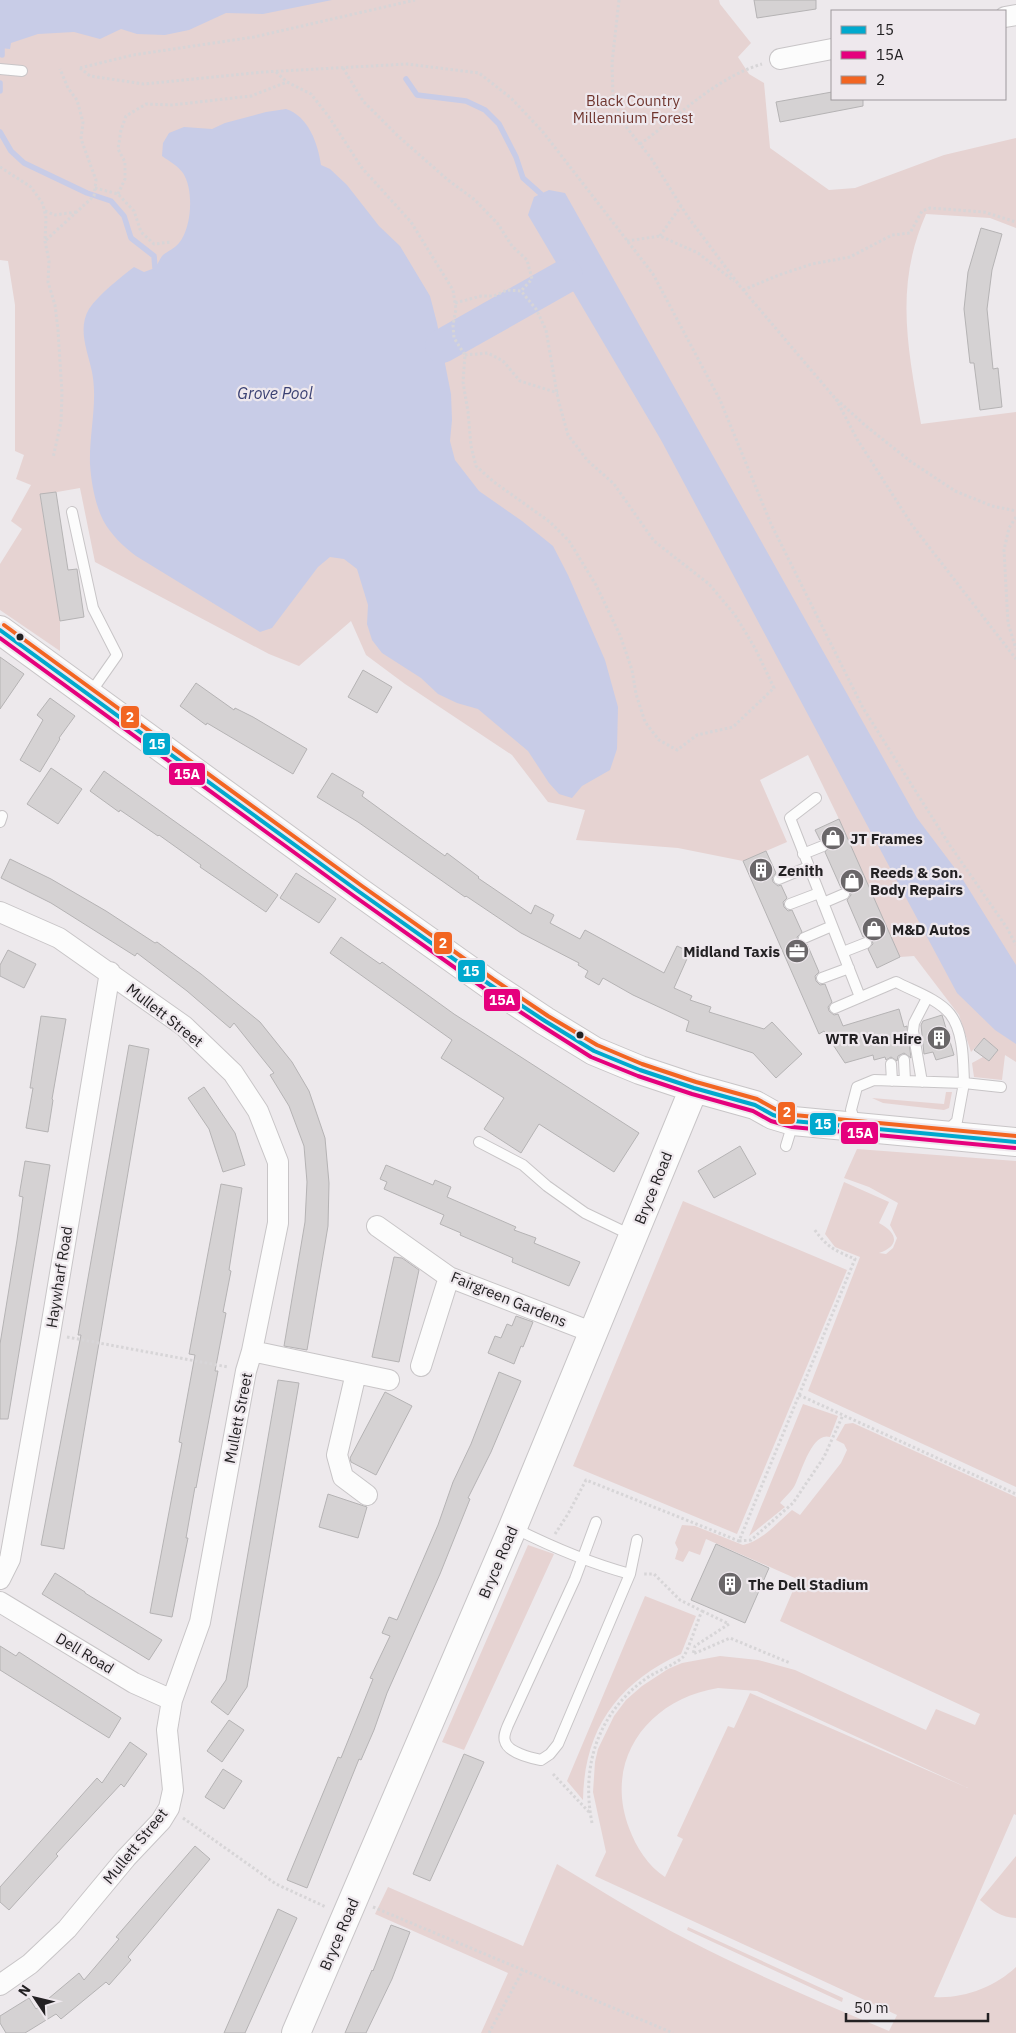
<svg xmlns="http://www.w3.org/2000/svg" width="1016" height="2033" font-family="'IBM Plex Sans',sans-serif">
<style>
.green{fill:#e6d3d2;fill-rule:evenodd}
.water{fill:#c8cce7}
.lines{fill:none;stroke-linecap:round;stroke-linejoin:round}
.stream{stroke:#c8cce7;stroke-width:5.5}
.river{stroke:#c8cce7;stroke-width:34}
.building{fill:#d5d2d3;stroke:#b5b3b4}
.lane-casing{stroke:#c8c5c7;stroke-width:12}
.street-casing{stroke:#c8c5c7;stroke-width:22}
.secondary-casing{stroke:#c8c5c7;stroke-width:30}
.path{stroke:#d7d5d7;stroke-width:3;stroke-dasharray:2.5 2.5;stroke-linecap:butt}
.lane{stroke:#fcfcfc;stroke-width:10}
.street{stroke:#fcfcfc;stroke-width:20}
.secondary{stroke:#fcfcfc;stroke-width:28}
.bus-1-casing{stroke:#eee8ed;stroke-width:8}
.bus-2-casing{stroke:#eee8ed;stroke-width:8}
.bus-3-casing{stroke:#eee8ed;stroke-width:8}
.bus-1{stroke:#00a9ce;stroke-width:4}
.bus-2{stroke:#e5007d;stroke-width:4}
.bus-3{stroke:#f26522;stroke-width:4}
.bus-dot{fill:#232123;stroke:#eee8ed;stroke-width:2}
.labels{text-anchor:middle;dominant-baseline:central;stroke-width:4.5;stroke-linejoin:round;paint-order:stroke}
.park-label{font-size:15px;fill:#70362f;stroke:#eee8ed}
.poi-label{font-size:15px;font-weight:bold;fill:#232123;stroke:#eee8ed;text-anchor:start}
.street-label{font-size:15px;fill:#232123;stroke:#eee8ed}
.water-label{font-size:16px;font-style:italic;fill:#3b4173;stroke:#eee8ed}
.line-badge{stroke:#eee8ed;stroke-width:2}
.badge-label{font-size:14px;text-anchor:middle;font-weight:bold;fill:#fff}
</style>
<rect width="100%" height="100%" fill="#ede9ec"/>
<path class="green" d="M0 0H719L720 4 751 43 738 57 749 74 764 83 770 148 829 190 855 188 944 155 1016 138V228L990 218 926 214C894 286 908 349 921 424L1016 412V1062L1005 1055 1002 1080 974 1077 972 1063 983 1057 989 1061 998 1050 984 1038 971 1052 959 1015 914 956 900 957 839 819 808 755 760 780 787 842 743 861 678 848 576 840 585 810 548 802 512 755 405 684 366 655 351 621 299 666 269 654 95 562 80 488 40 495 60 621V651L0 610V564L22 529 11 521 31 485 16 479 24 455 15 451V305L8 261 0 260Z
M946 1092H952L949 1108 944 1110 883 1103 872 1098 944 1104Z
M857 1149 1016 1161V1487L808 1391 860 1257 835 1247 825 1234 844 1182 889 1202 879 1223C898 1233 900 1246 879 1253L886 1254 893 1248 897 1238 890 1225 898 1203 869 1187 844 1178Z
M683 1201 847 1270 737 1534 573 1466Z
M803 1404 838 1416 830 1437C812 1431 801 1473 795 1485 792 1491 785 1497 780 1503L785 1507 749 1536Z
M853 1423 1016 1497V1815L1014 1814 934 1997C963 1999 995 1987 1016 1967V2033H481L508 1973 375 1914 388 1887 523 1946 557 1864C600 1890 643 1917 688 1940 752 1973 822 2003 889 2031L897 2015 595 1876 606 1852 593 1792 595 1762 598 1749 614 1716 626 1700 642 1686 668 1669 682 1663 720 1656 758 1660 795 1670 926 1730 936 1709 975 1725 980 1714 780 1621 800 1574 797 1579 706 1539 700 1555 689 1551 683 1562 675 1559 678 1549 675 1543 682 1525 695 1526 743 1545C761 1542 778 1522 792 1510L800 1515 841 1463 847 1450 844 1444 836 1440 845 1424ZM718 1688 757 1691 968 1788 750 1693 734 1728 728 1726 677 1836 683 1839 665 1877C648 1866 636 1847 629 1828 603 1759 649 1699 718 1688Z
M528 1545 554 1554 464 1750 442 1742Z
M645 1596 696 1616 681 1654C617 1683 584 1730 583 1800L567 1781Z
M1016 1856V1918C1002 1918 990 1909 980 1900Z
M688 1927 843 1998 842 2002 687 1930Z"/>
<path class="water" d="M0 0H332L263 14 226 13 189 30 165 35 137 34 121 29 100 39 74 32 38 34 11 43 10 49 0 48Z
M286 109C308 116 318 143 321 165L330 169 347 185 379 226 400 246 430 296 437 323 451 394 452 420 450 441 455 460 479 491 522 521 553 546 568 575 605 660 618 707 617 749 610 770 582 786 572 798 559 794 549 783 528 751 478 709 457 703 438 694 421 678 382 653 372 640 367 624 368 605 357 569 344 559 330 557 318 567 272 628 260 632 136 556C123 546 111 535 103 520 95 504 91 481 90 464 89 433 98 402 92 372 88 352 77 329 89 309 99 294 120 278 134 267L144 272 155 268C158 264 160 258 163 255 168 251 175 248 179 243 192 227 194 190 183 173 178 166 169 161 162 156L163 143 169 133 184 127 212 129 225 123 266 112Z
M549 190 565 193 917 818 960 875 1016 965V1044L995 1030 957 993 661 440 528 215 534 197Z"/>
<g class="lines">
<path class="stream" d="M2 55V48
M406 79 417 95 466 101 485 110 499 124 516 157 523 178 541 194
M0 91V83
M0 132 11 151 24 163 87 193 111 201 124 216 131 238 154 256 155 268"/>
<path class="river" d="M442 346 566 276"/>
</g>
<path class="building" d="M754 0H816V9L757 18Z
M832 92V99H863V106L780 122 776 102Z
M981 228 1002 234 992 270 987 309 993 369 998 368 1002 407 980 410 974 363H970L964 309 968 272Z
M56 492 68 570 77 569 84 617 60 621 40 494Z
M0 657 24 674 0 709Z
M363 670 392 687 377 713 348 697Z
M196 683 234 710 235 708 253 717 307 749 293 774 207 723 206 725 180 706Z
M50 698 75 716 59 738 60 739 40 772 20 760 43 720 37 715Z
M51 768 82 789 58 824 27 804Z
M104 771 278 895 266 912 200 867 201 865 159 835 158 836 120 810 119 812 90 791Z
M332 773 364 792 362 796 410 831 445 856 447 853 479 877 478 878 531 914 535 905 554 915 550 923 580 939 585 930 664 973 677 946 690 952 674 988 692 996 690 1000 711 1007 709 1012 764 1029 772 1022 802 1054 776 1078 753 1053 686 1031 689 1021 633 995 603 978 599 985 585 977 588 971 578 965 579 963 521 933 466 896 465 897 358 822 317 797Z
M839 819 900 957 877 968 868 949 873 944 872 940 868 936 863 937 847 900 851 895 850 891 845 887 841 888 825 852 830 847 829 843 824 839 820 840 815 830Z
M766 851 776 873 772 878 773 882 778 886 781 885 787 898 783 902 784 907 788 911 792 910 802 932 797 937 798 941 803 945 807 944 819 972 815 976 816 981 820 985 825 984 832 1002 828 1007 829 1011 834 1015 838 1014 843 1026 899 1009 904 1027 907 1026 911 1058 904 1053 898 1056 897 1061 891 1057 886 1060 885 1057 874 1060 873 1055 845 1063 824 1031 819 1034 743 861Z
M10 859 51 879 106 911 155 943 157 942 201 974 260 1022 292 1062 309 1091 325 1138 329 1183 328 1226 307 1350 284 1346 305 1222 307 1182 304 1146 289 1106 270 1075 274 1073 234 1023 230 1028 187 991 137 953 135 956 51 903 1 878Z
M296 873 336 899 319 923 280 898Z
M341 937 380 964 382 962 454 1014 639 1133 614 1172 539 1124 521 1153 484 1129 504 1098 441 1058 452 1040 330 953Z
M8 950 36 964 24 988 0 976V965Z
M942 1015 954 1055 936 1060 933 1052 924 1054 921 1025 923 1021Z
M41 1016 66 1019 52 1099 53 1100 48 1132 26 1128 33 1088H30Z
M984 1038 998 1050 989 1061 974 1050Z
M129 1045 149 1049 64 1549 41 1545 81 1335H78Z
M204 1087 235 1133 245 1165 223 1172 209 1129 188 1098Z
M740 1146 756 1174 714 1198 698 1171Z
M25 1161 50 1165 8 1419H0V1344L17 1240 23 1197 19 1196Z
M386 1165 433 1185 435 1180 451 1187 447 1197 516 1227 514 1230 536 1238 534 1243 580 1262 569 1286 512 1262 513 1258 460 1235 461 1233 440 1224 444 1215 384 1189 387 1182 380 1179Z
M221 1184 242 1188 229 1270 231 1271 223 1312 226 1313 215 1371H218L196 1488 195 1487 186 1538H188L172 1617 150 1613 182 1443 179 1442 195 1355 189 1354Z
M394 1257 402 1258 419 1270 399 1362 372 1357Z
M516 1316 533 1322 523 1347 521 1346 514 1364 488 1353 495 1336 501 1338 507 1324 512 1326Z
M499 1372 521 1381 491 1452 468 1498 470 1499 440 1574 387 1693 374 1730 361 1760 359 1759 307 1888 287 1880 338 1757 341 1758 373 1679 370 1678 390 1636 382 1633 389 1617 397 1620 438 1525 453 1482 471 1444Z
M278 1380 299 1383 247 1687 228 1715 211 1702 226 1680Z
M385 1392 412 1406 376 1475 351 1462 350 1458Z
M328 1494 367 1507 358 1538 319 1527Z
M716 1544 769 1568 745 1623 691 1600Z
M55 1573 85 1592V1593L162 1640 149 1660 42 1594Z
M0 1646 16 1656 19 1652 121 1718 109 1738 0 1670Z
M229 1720 244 1730 222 1762 207 1751Z
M130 1742 147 1754 124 1787 121 1784 56 1854 58 1856 9 1910 0 1902V1887L97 1778 102 1783Z
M464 1754 484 1762 430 1881 413 1874Z
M223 1769 242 1781 224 1809 205 1797Z
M195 1846 210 1859 128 1957 131 1960 109 1985 106 1982 61 2019 56 2014 25 2033H6L0 2023V2016L29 1998 36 2009 79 1973 84 1980 119 1939 116 1937Z
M278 1909 297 1918 245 2033H224Z
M391 1925 410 1932 392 1979 366 2033H345L372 1970 373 1971Z"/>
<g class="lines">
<g class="lane-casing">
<path id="lane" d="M0 69 22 71
M72 512 93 608 117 655 89 695
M816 798 790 818 860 997
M0 822 2 816
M803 854 823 846
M779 879 808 867
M823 903 844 894
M790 904 819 893
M804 938 832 926
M843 952 866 943
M822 978 849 968
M835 1008 896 982C913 991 938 999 950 1014 964 1032 963 1062 964 1083L1001 1087
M904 1060 905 1081
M891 1064 892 1081
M922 1082 913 1031 914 1023 927 998
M860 1120 854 1119 851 1110 857 1087 874 1080 964 1083 957 1121 947 1131
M479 1142 523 1165 547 1186 585 1213 633 1236
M786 1146 793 1123
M514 1528C552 1547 589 1563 630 1574L558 1744 550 1754 541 1760C531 1758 507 1752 505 1741 503 1736 506 1730 508 1725L575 1579 596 1522
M630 1574 637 1540"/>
</g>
<g class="street-casing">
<path id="street" d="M1005 17 1016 15
M780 59 832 49
M0 912 59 938 184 1026 233 1073 258 1111 278 1162V1223L252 1351 246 1371 200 1622 172 1700 167 1730 173 1790 169 1808 161 1821 126 1858 67 1929 30 1964 0 1985
M377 1226 449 1277 594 1333
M252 1351 389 1380
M421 1366 449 1277
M356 1373 337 1455 343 1477 367 1495
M0 1579 10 1559 50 1334 110 972
M0 1602 134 1683 172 1700"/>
</g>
<g class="secondary-casing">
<path id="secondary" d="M0 630 358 891 489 984 545 1021 594 1051 640 1070 694 1088 755 1105 773 1115 793 1121 1016 1142
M296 2033 513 1527 694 1088"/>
</g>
<path class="path" d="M619 0 612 63 613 96 623 123 651 158 688 217 739 285 834 397 866 426 910 461 955 491 992 506 1016 511
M80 68 90 76 144 84 264 72 407 64 479 73 511 98 543 132 653 274 720 400 771 524 863 708 949 844 1007 928 1016 945
M80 68 133 55 254 37 415 0
M343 68 363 101 398 136 448 180 475 200 498 224 512 246 527 260 532 279 521 291
M276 72 287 82
M640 144C679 116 715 78 762 64
M0 167 31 187 43 204 46 218 45 241 49 261 48 282 55 305 58 330 62 393 61 422 53 458
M95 188 118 194 134 211 141 232 154 244 172 242
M118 194 125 179V162L118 149 121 130 126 116 146 104 172 105 251 96 287 82 311 94 329 117 362 168 411 222 453 290 456 309 453 325 454 338 465 355 463 382 468 412 471 446 476 466 494 482 550 522 569 541 596 585 620 635 632 670 636 694 645 722 659 740 677 750 697 735 733 727 774 688 755 648 735 615 709 584 654 541 614 484 587 460 568 435 558 399 546 330 536 309 521 291 507 290 494 296H481L455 303
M45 211 55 215 76 212
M660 236 681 206
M46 240 94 196 96 180 81 139 83 122 77 100 68 88 60 69
M627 241 660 236 698 253 734 281
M743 290 779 275 812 264 850 257 892 235 910 233 922 211 930 208 984 212 1016 222
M465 355 488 353 503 361 520 381 558 393
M836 399 857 439 912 525 1016 659
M1016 517 1009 528 1004 550 1008 623 1016 649
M67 1337 228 1367
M799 1395 1016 1494
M555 1534 568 1514 586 1480 739 1541 855 1259C834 1250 828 1248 814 1229
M739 1541 751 1540 793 1503 824 1457 843 1415
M702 1611 729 1624 695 1646 693 1654 730 1638 790 1663
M553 1774 589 1812
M183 1818 276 1884 326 1907
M592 1823C581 1767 597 1715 644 1680 654 1672 675 1665 683 1657 688 1652 698 1619 702 1611L680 1600 654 1574H643
M373 1907 673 2033
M489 2033 523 1970"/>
<use href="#lane" class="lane"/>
<use href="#street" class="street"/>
<use href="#secondary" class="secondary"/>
<g class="bus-1-casing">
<path id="bus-1" d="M0 630 358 891 489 984 545 1021 594 1051 640 1070 694 1088 755 1105 773 1115 793 1121 1016 1142"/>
</g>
<g class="bus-2-casing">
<path id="bus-2" d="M0 638 354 896 485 989 542 1026 591 1057 638 1076 692 1094 753 1111 771 1121 792 1127 1015 1148"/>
</g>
<g class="bus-3-casing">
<path id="bus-3" d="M4 625 362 886 493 979 548 1016 597 1045 642 1064 696 1082 757 1099 775 1109 794 1115 1016 1136"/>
</g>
<use href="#bus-1" class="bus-1"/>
<use href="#bus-2" class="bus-2"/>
<use href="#bus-3" class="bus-3"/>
</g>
<defs>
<g id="shop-disc" transform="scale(1.25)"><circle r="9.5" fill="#6a6769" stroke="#eee8ed"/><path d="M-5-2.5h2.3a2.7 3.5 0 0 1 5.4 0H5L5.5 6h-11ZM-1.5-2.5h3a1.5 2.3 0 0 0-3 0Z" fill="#fff"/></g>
<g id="building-disc" transform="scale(1.25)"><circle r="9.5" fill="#6a6769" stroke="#eee8ed"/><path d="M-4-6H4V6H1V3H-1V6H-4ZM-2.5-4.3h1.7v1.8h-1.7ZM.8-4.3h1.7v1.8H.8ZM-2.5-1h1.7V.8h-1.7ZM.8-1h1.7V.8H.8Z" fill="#fff"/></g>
<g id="office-disc" transform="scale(1.25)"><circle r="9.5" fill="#6a6769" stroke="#eee8ed"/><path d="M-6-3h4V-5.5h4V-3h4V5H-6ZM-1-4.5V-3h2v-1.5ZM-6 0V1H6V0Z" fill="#fff"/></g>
</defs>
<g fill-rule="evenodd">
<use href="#shop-disc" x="833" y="838"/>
<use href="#building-disc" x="761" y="870"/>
<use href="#shop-disc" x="852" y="881"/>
<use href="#shop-disc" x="874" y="929"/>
<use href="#office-disc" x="797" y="951"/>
<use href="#building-disc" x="939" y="1038"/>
<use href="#building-disc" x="730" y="1584"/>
</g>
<g class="bus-dot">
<circle cx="20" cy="637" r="4.5"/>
<circle cx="580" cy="1035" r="4.5"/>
</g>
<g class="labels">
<g class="park-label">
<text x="633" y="100">Black Country<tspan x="633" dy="17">Millennium Forest</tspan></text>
</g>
<g class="poi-label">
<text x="850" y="838">JT Frames</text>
<text x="778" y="870">Zenith</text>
<text x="870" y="872">Reeds &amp; Son.<tspan x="870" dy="17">Body Repairs</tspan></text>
<text x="892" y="929">M&amp;D Autos</text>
<text x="780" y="951" text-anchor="end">Midland Taxis</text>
<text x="922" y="1038" text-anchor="end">WTR Van Hire</text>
<text x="748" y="1584">The Dell Stadium</text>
</g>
<g class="street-label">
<text transform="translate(165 1015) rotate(38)">Mullett Street</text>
<text transform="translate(653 1188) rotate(-68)">Bryce Road</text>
<text transform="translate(59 1277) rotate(-81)">Haywharf Road</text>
<text transform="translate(509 1299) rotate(22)">Fairgreen Gardens</text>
<text transform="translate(238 1418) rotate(-79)">Mullett Street</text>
<text transform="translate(498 1562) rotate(-67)">Bryce Road</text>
<text transform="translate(85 1653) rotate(31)">Dell Road</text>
<text transform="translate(135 1846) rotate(-51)">Mullett Street</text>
<text transform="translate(339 1934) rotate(-67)">Bryce Road</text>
</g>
<g class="water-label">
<text x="275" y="393">Grove Pool</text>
</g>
</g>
<g class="line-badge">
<rect x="120" y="705" width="20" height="24" rx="5" fill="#f26522"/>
<rect x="142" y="732" width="29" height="24" rx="5" fill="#00a9ce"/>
<rect x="168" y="762" width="38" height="24" rx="5" fill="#e5007d"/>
<rect x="433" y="931" width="20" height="24" rx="5" fill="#f26522"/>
<rect x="457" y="959" width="29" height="24" rx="5" fill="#00a9ce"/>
<rect x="483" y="988" width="38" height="24" rx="5" fill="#e5007d"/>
<rect x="777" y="1101" width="19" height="24" rx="5" fill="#f26522"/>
<rect x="809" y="1112" width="28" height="24" rx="5" fill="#00a9ce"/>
<rect x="840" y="1121" width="39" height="24" rx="5" fill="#e5007d"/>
</g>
<g class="badge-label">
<text x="130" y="722">2</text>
<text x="157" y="749">15</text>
<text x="187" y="779">15A</text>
<text x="443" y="948">2</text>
<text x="471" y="976">15</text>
<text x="502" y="1005">15A</text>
<text x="787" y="1117">2</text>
<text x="823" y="1129">15</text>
<text x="860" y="1138">15A</text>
</g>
<rect x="831" y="10" width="175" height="90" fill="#eee8ed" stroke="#9d989c"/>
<rect x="841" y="26" width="25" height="8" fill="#00a9ce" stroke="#9d989c"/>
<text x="876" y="35" font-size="15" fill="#232123">15</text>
<rect x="841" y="51" width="25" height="8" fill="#e5007d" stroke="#9d989c"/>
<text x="876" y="60" font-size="15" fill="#232123">15A</text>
<rect x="841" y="76" width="25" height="8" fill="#f26522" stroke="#9d989c"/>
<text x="876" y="85" font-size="15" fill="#232123">2</text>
<g transform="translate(35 1998) rotate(305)" stroke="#eee8ed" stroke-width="4" paint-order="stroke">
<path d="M0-4L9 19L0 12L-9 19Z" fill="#232123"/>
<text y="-8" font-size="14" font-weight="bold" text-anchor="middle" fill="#232123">N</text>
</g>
<path d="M846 2013v8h142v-8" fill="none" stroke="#232123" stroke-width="2.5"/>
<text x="854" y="2013" font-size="15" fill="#232123" stroke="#eee8ed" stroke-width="4" paint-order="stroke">50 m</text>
</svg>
